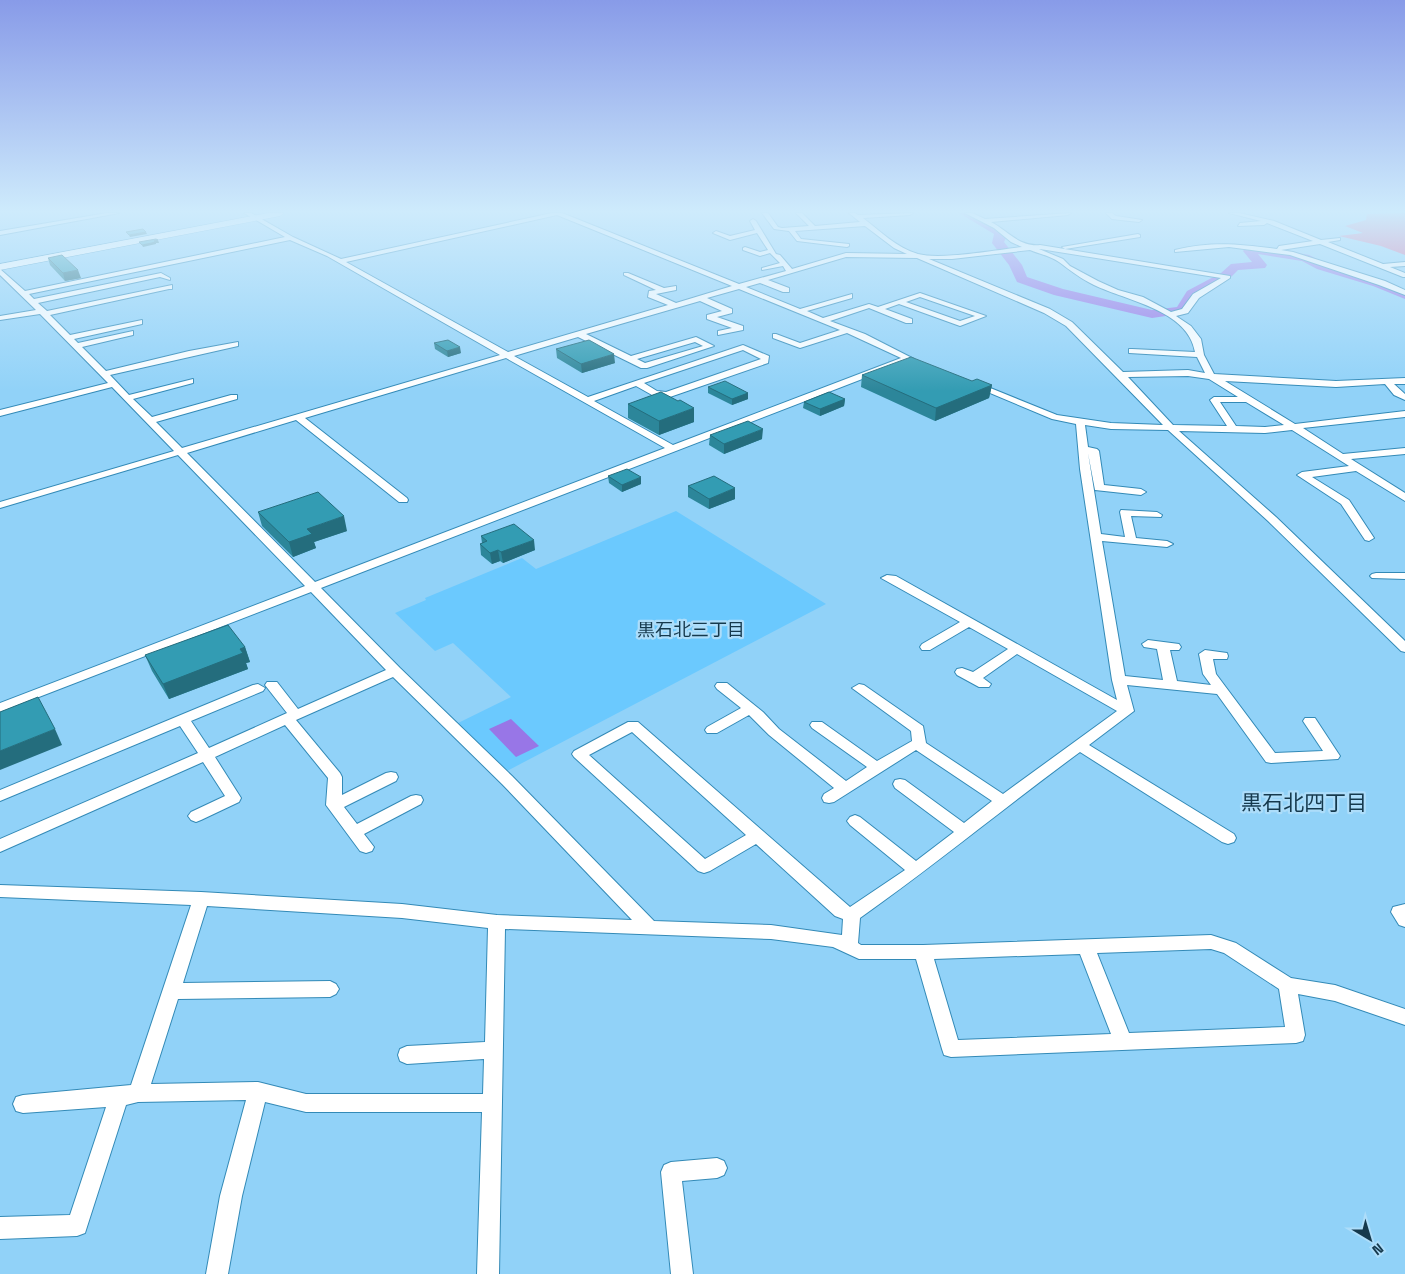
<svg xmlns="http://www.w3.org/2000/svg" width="1405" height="1274" font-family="'Space Grotesk','Noto Sans JP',sans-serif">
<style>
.built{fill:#6bc9fe}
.forest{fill:#e1659a}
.water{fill:#9876e7}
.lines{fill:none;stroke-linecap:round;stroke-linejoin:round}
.river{fill:#9876e7;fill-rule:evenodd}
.minor-casing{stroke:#338ab7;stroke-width:2}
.highway-casing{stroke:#338ab7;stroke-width:1}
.minor{fill:#fff;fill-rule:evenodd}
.highway{fill:#fff;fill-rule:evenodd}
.wall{fill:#2c869a}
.shaded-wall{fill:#246d7d}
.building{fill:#339cb3;stroke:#246d7d}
.labels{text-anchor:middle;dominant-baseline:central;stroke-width:4.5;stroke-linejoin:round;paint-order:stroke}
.neighbourhood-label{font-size:18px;fill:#15394d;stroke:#adddfa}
.near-neighbourhood-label{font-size:21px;fill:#15394d;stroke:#adddfa}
</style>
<rect width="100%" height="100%" fill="#91d2f8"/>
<path class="built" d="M676 511 826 604 505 772 456 724 511 697 453 643 435 651 395 613 426 600 425 598 522 558 536 569Z"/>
<path class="forest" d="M1405 213V255L1381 246 1339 236 1363 233 1345 226 1366 220 1367 214Z"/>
<path class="water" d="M511 719 539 746 516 757 489 729Z"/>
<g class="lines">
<path class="river" d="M959 213H972L1003 230 1007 236 1004 242 1022 265 1027 277 1063 289 1152 310 1177 307 1187 291 1221 273 1231 264 1252 262 1243 251 1247 246 1251 245 1309 255 1325 263 1383 280 1405 290V299L1373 286 1317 269 1302 261 1258 254 1267 265 1265 268 1238 270 1229 279 1197 297 1186 313 1152 318 1054 295 1017 282 1009 265 992 243 994 234Z"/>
<g class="minor-casing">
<path id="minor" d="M107 213H119L0 235V231Z
M244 213H251L293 237 341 259 552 213H562L739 284 786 271 783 266 762 270V268L780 263 770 253 760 256 743 250V248L745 247 760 252 768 250 757 233 730 240 713 233 716 231 730 236 755 230 750 221 753 219 756 221 776 254 780 255 792 269 846 253 907 254 894 248 865 226 795 231 801 239 849 244V246L847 247 797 241 789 231 774 229 762 213H768L778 227 782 228 809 226 796 213H802L815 226 860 222 849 213H855L858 215 913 213 910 215 863 218C880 231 897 248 918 254 941 260 997 250 1022 247L1011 242 994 228 965 213H972L985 219 1071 213 1068 215 991 222C1008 231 1019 247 1040 245L1230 276V278L1199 298 1188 313 1176 316 1191 326 1201 339 1204 355 1214 374 1336 381 1405 378V384H1394L1405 394V400L1394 395 1385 384 1336 387 1225 381 1295 424 1405 411V417L1303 428 1343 454 1405 448V454L1351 459 1405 493V501L1356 471 1312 477 1349 500 1374 538 1369 541 1365 540 1341 504 1297 475 1302 472 1349 466 1292 430 1265 433 1179 431 1276 517 1405 641V652L1401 651 1268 521 1168 430 1111 429 1085 425 1088 447 1097 449 1099 451 1104 485 1141 489 1146 492 1141 495 1095 490 1088 453 1101 534 1125 537 1120 512 1121 510 1157 512 1162 515 1161 517 1131 516 1136 538 1167 541 1173 544 1167 547 1102 541 1125 676 1163 680 1157 649 1144 647 1142 644 1148 640 1179 644 1181 647 1179 650H1170L1177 681 1211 685 1203 674 1199 654 1205 650 1227 653 1228 656 1227 659H1213L1216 674 1275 753 1323 751 1303 721 1305 718H1315L1338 753 1340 756 1338 759 1271 763 1266 762 1217 694 1127 685 1134 711 1089 745 1234 834 1236 838 1234 842 1228 844 1222 842 1080 752C1005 807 935 865 860 918L858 943 861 945H923L1211 935 1236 943 1291 978 1335 985 1405 1009V1025L1335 1001 1298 994 1305 1035 1303 1041 1296 1043 951 1057 944 1055 942 1049 916 959H859L833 947 771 939 505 929 499 1274H477L482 1112H306L265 1102 242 1196 228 1274H206L220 1196 246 1100 138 1102 126 1105 85 1233 77 1236 0 1239V1217L70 1215 106 1107 23 1113 16 1111 13 1104 16 1097 23 1095 131 1085 191 905 0 897V885L201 892 402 904 497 915 632 920 502 784 393 677 296 720 340 773 342 777V795L386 773 391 772 396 773 398 777 396 781 344 807 357 824 411 796 416 795 421 796 423 800 421 804 364 834 374 847 372 851 366 853 360 851 329 809 326 805 328 778 285 725 215 757 241 798 239 802 201 820 196 822 191 820 188 816 191 812 225 796 203 762 0 852V839L198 753 180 726 0 801V790L253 685 258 684 265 688 263 691 191 721 209 748 287 713 265 685 267 682H277L298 709 386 670 311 592 0 712V703L305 586 178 455 0 508V502L174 451 112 387 0 416V410L108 383 40 314 0 320V316L36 310 0 275V269L25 291 285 237ZM557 215 732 286 676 303 656 294 676 290V286L664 288 628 273H624V275L656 290 649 291 648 297 668 305 508 352 346 262ZM290 240 327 256 500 355 182 448 156 422 237 399V395H231L152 417 133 399 193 383V379L129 395 110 375 238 346V342L189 351 106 371 82 347 133 335V331L78 343 74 339 142 324V320L70 335 50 315 169 289H172V285L47 311 38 303 160 277 170 280V278L161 273 34 299 29 294ZM1039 249H1040L1221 278 1193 294 1182 309 1171 312 1143 297 1118 290 1098 281 1070 266 1063 259ZM1030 250C1039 254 1051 256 1059 262 1070 270 1081 279 1094 285 1127 301 1188 310 1195 352L1132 349H1129V353L1197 357 1205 373 1188 370 1123 372 1072 322 1050 309 929 259H952ZM846 257 917 258 1044 313 1066 326 1163 425 1111 423 1057 415 978 383 971 385 1052 419 1076 424 1080 469 1112 680 1117 700 896 576 887 575 881 578 960 622 922 644 920 647 922 650H930L969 627 1008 649 973 672 962 668 957 669 955 672 957 675 979 687H989L991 684 983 678 1017 654 1117 711 1003 794 926 743 923 726 864 685 859 684 852 688 911 731 912 741 877 761 822 722H812L810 725 812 728 867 767 846 781 779 729 763 712 727 683H717L715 686 717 689 741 708 707 727 705 730 707 733H717L749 715 769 735 834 788 824 794 822 798 824 802 829 803 834 802 916 750 992 801 964 823 905 780 900 779 895 780 893 784 895 788 954 832 916 861 860 817 855 815 850 817 847 821 850 825 905 870 850 907 638 722H628L574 751 572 754 574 757 698 871 704 873 710 871 756 844 835 916 843 919 842 935 771 925 654 921 512 776 400 668 321 588 914 359 865 334 830 321 869 308 906 323H912V319L885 309 899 304 960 326 986 316 920 293 878 307 869 304 823 318 807 311 852 298V294L800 309 746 287 760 283 783 292H789V288L768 280ZM739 289 840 330 800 343 776 334H773V338L800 348 847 333 901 358 673 445 594 401 636 386 652 395 667 398 768 363 769 356 743 345 588 397 514 356 578 337 641 368H647L714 346 696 337 631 356 586 334 700 301 722 311 707 315V319L732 328 718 331V335L743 330V326L717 317 732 313V309L707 298ZM920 297 975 316 960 321 906 302ZM695 342 703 346 645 363 637 359ZM743 350 761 359 666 392 657 391 644 383ZM506 358 665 448 315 582 187 453 296 420 399 502H407L408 500 407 498 305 418ZM1188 376 1209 379 1238 397H1214L1210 400 1227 426 1173 425 1128 377ZM1220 402H1246L1284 425 1265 427 1236 426ZM632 732 746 835 705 859 589 755ZM207 906 402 918 488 928 485 1042 407 1046 400 1049 398 1055 400 1061 407 1064 484 1059 483 1094H306L258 1082 151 1084 178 999 330 997 336 994 339 989 336 984 330 981 183 983ZM1211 949 1224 953 1279 989 1285 1027 1129 1033 1097 953ZM1080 954 1111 1034 958 1040 934 959Z
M1106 213H1112L1116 216 1142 220 1139 222 1112 219Z
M1229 213H1239L1274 221 1321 240 1340 238V240L1328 242 1383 264 1405 262V266L1390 267 1405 273V277H1403L1320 244 1281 250 1293 252 1385 281 1405 290V295L1379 285 1290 255 1229 247 1175 252V250C1212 241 1239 244 1277 249L1279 246 1313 241 1267 223 1264 225 1238 226 1240 223 1261 221Z
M1138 234 1140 235V237L1065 249 1062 247Z
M1376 573H1405V579L1372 578 1370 576 1372 574Z
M1405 904V927L1399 925 1391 912 1393 907Z
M717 1158 724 1161 727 1168 724 1175 717 1178 682 1181 693 1274H671L661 1172 664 1165 671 1162Z"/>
</g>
<g class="highway-casing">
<path id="highway" d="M268 213H284L280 216 0 270V264Z"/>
</g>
<use href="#minor" class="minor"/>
<use href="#highway" class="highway"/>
</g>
<path class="wall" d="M48 258 81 278 65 281 50 265Z
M434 343 461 353 448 357 435 349Z
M556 349 615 363 582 373 557 358Z
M862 375 972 381 992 385 989 398 935 421 861 387Z
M708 387 748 393V399L732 405 708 393Z
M845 399 844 406 820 416 803 408 804 402Z
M628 404 694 422 659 435 628 418Z
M710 435 762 439 724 454 709 445Z
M608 476 641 484 622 492 609 483Z
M688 486 735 499 709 509 688 497Z
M258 512 347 531 314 542 316 548 293 557 262 526Z
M481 536 535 550 503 563 500 561 492 564 481 555 480 544 482 543Z
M245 647 250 662 246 663 248 669 169 699 152 671 145 655Z"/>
<path class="shaded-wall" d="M146 232 147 234 130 237 129 235Z
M158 240 159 243H156V244L143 247 142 245Z
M78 270 81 278 65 281 63 273Z
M460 347 461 353 448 357 447 351Z
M614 354 615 363 582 373 581 364Z
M992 385 989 398 935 421 936 408Z
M748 393V399L732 405V399Z
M845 399 844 406 820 416V409Z
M694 408V422L659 435V421Z
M763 429 762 439 724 454V444Z
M641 477V484L622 492V485Z
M735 488V499L709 509V499Z
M344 516 347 531 314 542 316 548 293 557 289 542 307 529Z
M534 540 535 550 503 563 501 552Z
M498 550 500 561 492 564 490 553Z
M245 647 250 662 246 663 248 669 169 699 163 684Z
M55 729 62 745 0 770V751Z"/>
<path class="building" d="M143 229 146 232 129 235 126 232Z
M156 239 158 240 154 241 156 242 142 245 139 242Z
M62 255 78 270 63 273 48 258Z
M448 340 460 347 447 351 434 343Z
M589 340 614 354 581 364 556 349Z
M911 357 972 381 977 379 992 385 936 408 862 375Z
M725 381 748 393 732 399 708 387Z
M661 392 678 401 680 400 694 408 659 421 628 404Z
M829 392 845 399 820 409 804 402Z
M748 421 763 429 724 444 710 435Z
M627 469 641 477 622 485 608 476Z
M714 476 735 488 709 499 688 486Z
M318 492 344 516 307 529 312 534 289 542 258 512Z
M514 524 534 540 501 552 498 550 490 553 480 544 487 541 481 536Z
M228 625 245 647 240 649 243 653 163 684 145 655Z
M38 697 55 729 0 751V712Z"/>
<linearGradient id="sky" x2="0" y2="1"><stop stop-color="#889be8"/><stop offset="0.54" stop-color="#ceebfc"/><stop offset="1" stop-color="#ceebfc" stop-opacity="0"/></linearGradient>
<rect width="1405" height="391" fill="url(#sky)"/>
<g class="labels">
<g class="neighbourhood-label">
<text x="691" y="629">黒石北三丁目</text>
</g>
<g class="near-neighbourhood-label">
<text x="1304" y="802">黒石北四丁目</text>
</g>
</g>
<g transform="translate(1370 1239) rotate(142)" stroke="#adddfa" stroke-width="4" paint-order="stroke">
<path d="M0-4L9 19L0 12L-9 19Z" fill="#15394d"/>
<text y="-8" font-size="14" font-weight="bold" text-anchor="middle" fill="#15394d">N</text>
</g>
</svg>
